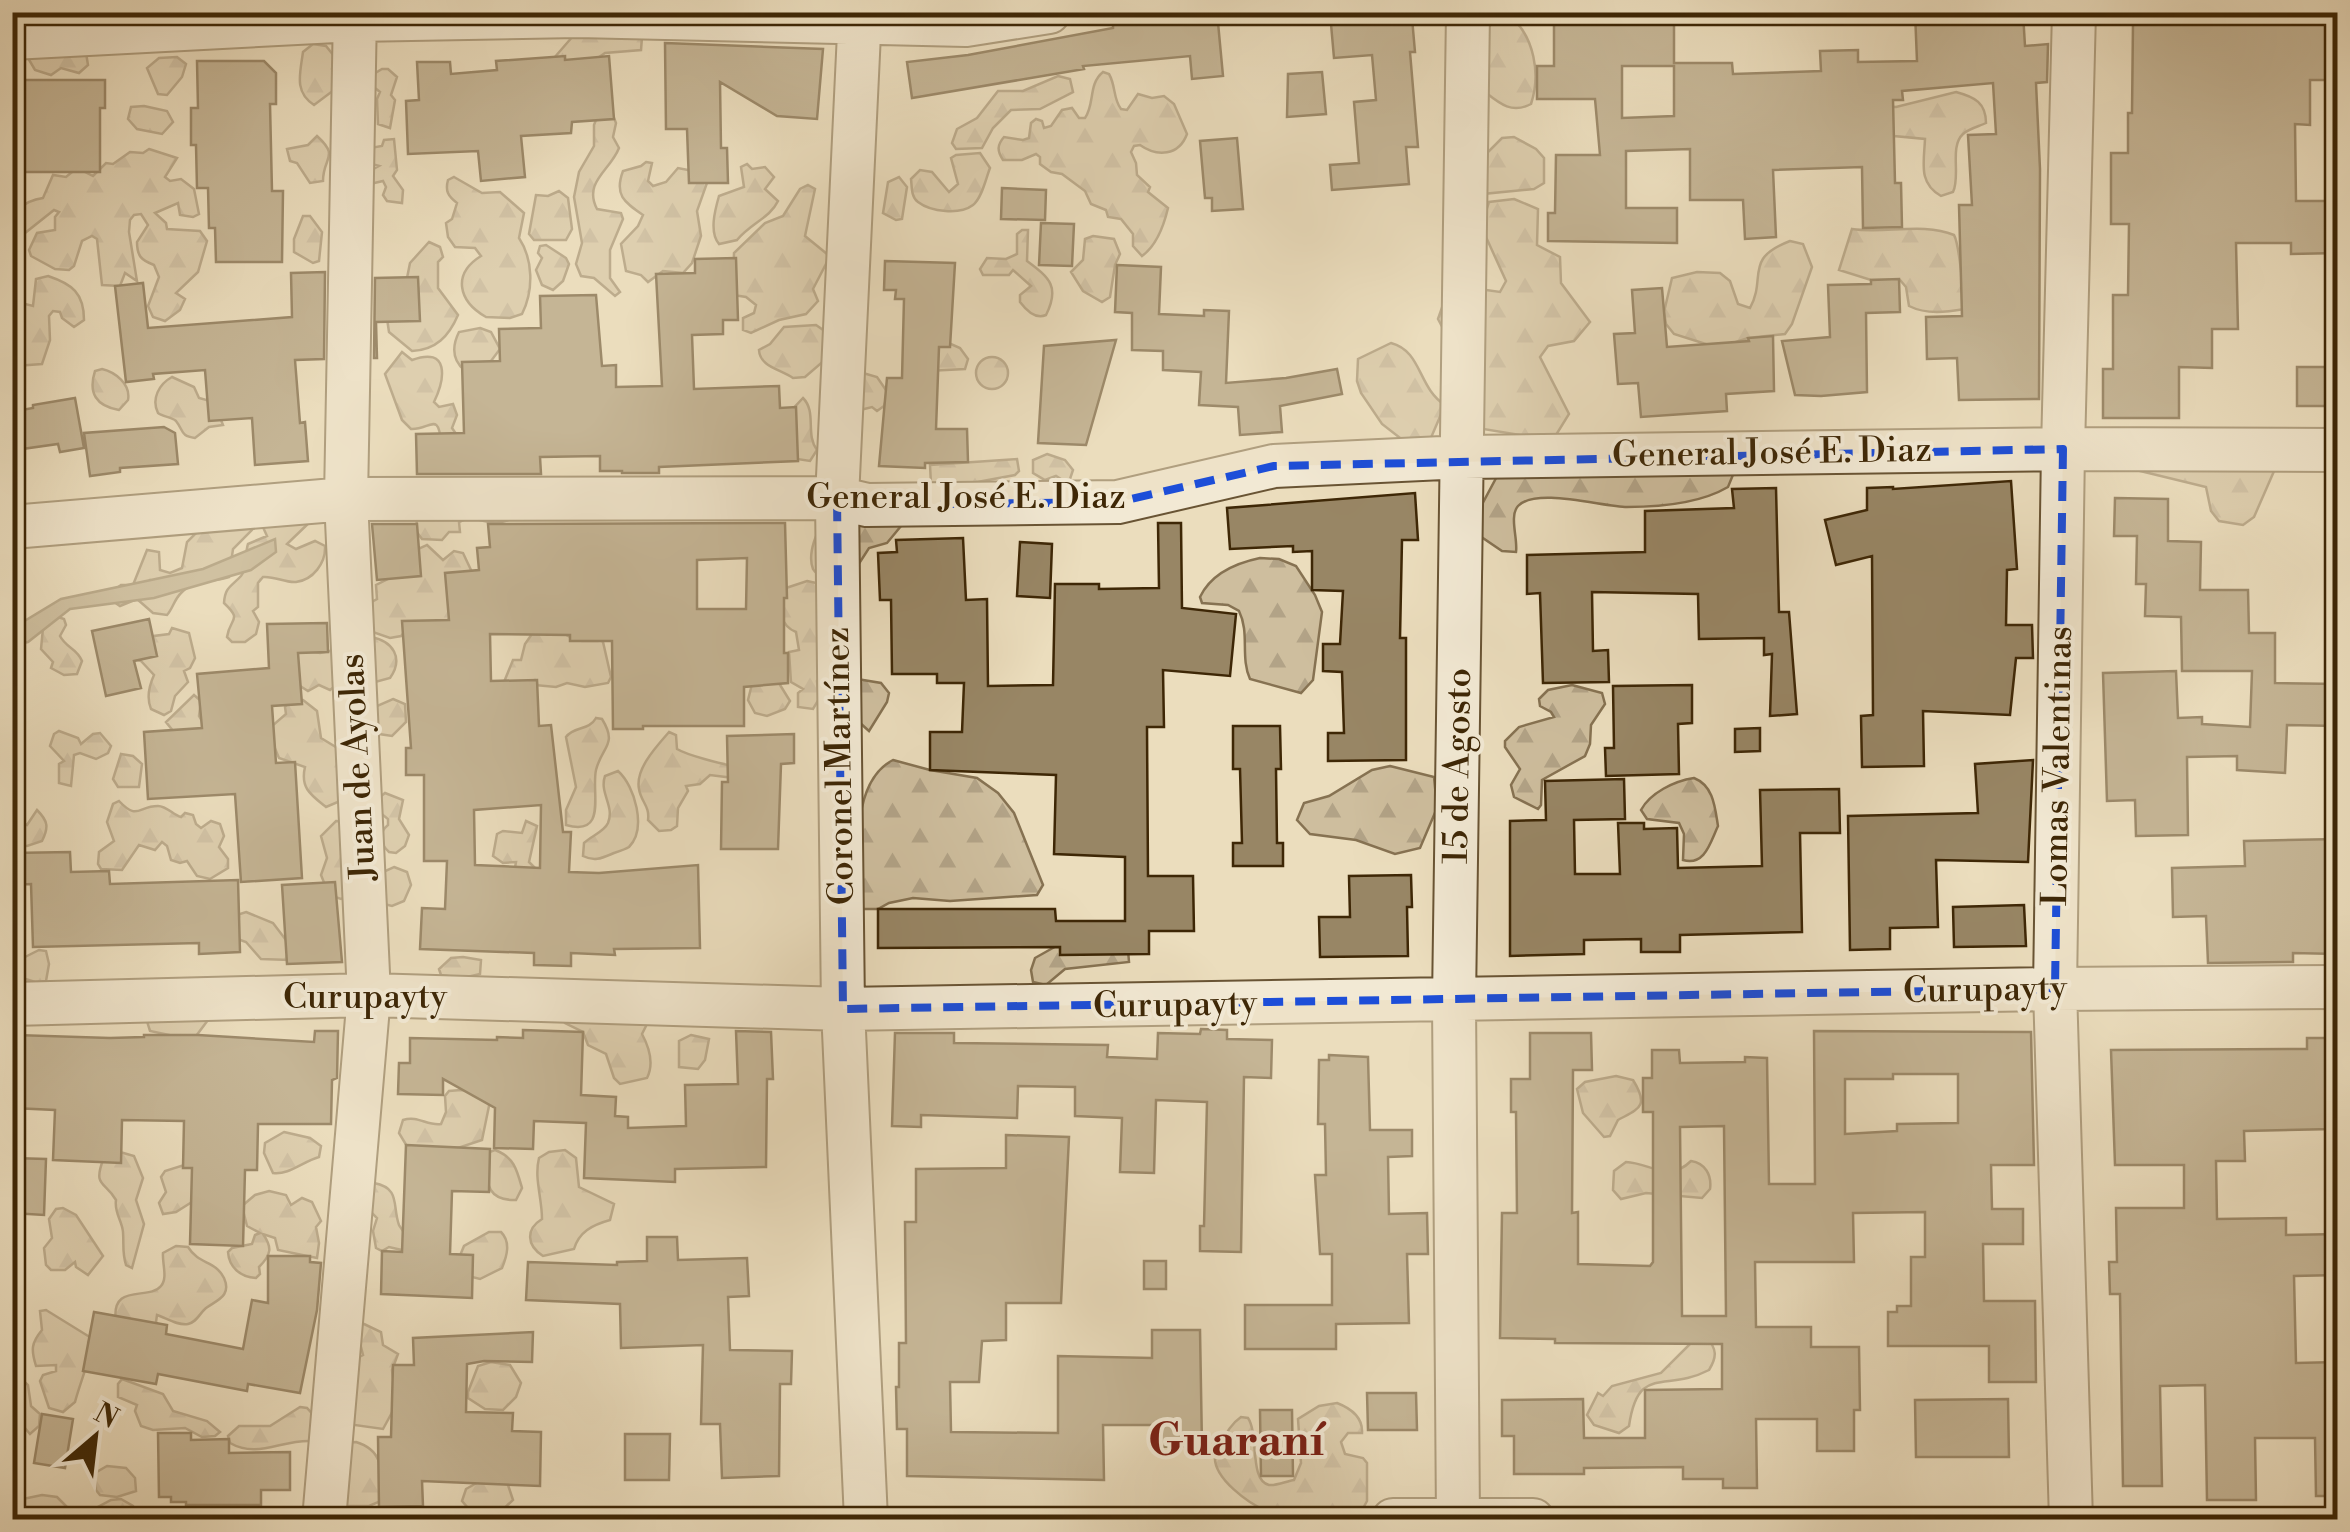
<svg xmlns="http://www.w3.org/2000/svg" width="2350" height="1532" font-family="'Libre Bodoni',serif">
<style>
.forest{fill:url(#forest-firs);stroke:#867252;stroke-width:2.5}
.water{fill:#b09f7f;stroke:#826f4f;stroke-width:2.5}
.building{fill:#988665;stroke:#3e2706;stroke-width:2.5;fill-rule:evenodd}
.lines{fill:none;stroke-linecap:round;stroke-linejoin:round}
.minor-casing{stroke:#695434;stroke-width:46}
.minor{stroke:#f2e9d4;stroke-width:42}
.marked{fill:none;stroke:#1d4ed8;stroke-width:8;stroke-dasharray:20 12;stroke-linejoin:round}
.labels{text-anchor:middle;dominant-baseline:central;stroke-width:8;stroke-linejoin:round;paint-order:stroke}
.street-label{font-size:35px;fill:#3e2706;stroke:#f2e9d4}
.district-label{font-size:45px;font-weight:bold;fill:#7a1f14;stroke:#f2e9d4}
</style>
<defs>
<pattern id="forest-firs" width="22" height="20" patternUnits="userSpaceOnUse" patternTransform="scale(2.5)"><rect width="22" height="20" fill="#cebe9e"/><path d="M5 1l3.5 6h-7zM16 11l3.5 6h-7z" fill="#b2a387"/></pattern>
</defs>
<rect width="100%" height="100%" fill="#ebddbd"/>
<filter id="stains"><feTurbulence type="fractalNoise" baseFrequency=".002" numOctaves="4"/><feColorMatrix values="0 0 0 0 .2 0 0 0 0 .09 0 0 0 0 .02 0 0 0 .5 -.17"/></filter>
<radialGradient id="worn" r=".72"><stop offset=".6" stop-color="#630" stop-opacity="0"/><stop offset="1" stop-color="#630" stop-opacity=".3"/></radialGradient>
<path class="forest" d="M1511 17C1534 37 1541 74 1531 104 1512 114 1500 104 1485 92V30L1494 22Z
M580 28 642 37 641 50 605 53 585 67 554 58Z
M313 44 326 46 334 56 332 69 338 80 334 90 314 105C294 92 300 74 303 52Z
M86 53 88 65 79 73 61 68 51 75 35 70 28 58Z
M177 57 186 64 182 77 167 95 158 94 147 68 159 58Z
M382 69H388L397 77 391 95 395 100 390 128 378 124 377 99 380 92 375 88 372 75Z
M1103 72 1109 74C1116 86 1113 99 1121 109L1127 110 1138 94 1152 98 1164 96 1174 104 1187 134C1179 156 1157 157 1140 145L1134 146 1131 152 1136 163 1137 175 1150 187 1148 192 1168 208C1164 225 1156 246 1142 256L1133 246V234L1121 219 1108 217 1106 210 1091 204 1085 191 1062 174 1051 172 1040 164V157L1036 154 1022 160H1003C997 151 997 145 1004 137L1023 140 1029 138 1031 123 1036 119 1042 121 1044 128 1051 126 1062 110 1072 108 1079 118H1085C1095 104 1088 84 1103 72Z
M1058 76 1070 79 1073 92 1040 109 1011 110 993 128 982 148 956 149 952 143 957 129 977 118 998 91H1023Z
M1956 92C1975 97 1986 103 1986 123 1980 126 1968 129 1963 134 1949 147 1961 176 1953 192L1941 196C1918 183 1924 163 1925 139L1894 136 1884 106 1896 107Z
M144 106 167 111 173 122 162 134 137 129 128 119 131 107Z
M611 110 616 123 613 137 619 148C610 171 583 182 597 209L621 213 623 219 610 250V278L620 292 615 296 594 278 581 276 576 264 582 243 574 197 579 172 594 146V125L599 112Z
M317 136C340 157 323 157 323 181L310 183 297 163 290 161 287 149 308 145Z
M1514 137 1536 149 1544 158V183L1534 189 1482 194 1485 155 1502 138Z
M394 139 397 170 393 176 403 190 402 203 387 201 383 195 386 187 383 181 370 184 366 173 379 166 368 163 370 148 382 146 384 140Z
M149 149 177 158 165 177 170 181 181 179 194 189 199 214 193 217 180 215 178 203 155 213 166 223 167 229 200 231 207 241 198 272 176 293 185 299 180 310 165 321 153 317 148 306 159 277 154 265C141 260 137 256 137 242L148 225 141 214 134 215 130 220 129 232 137 281 125 273 120 286 102 285 97 239 92 236 82 241 74 266 69 270 55 269 31 256 29 250 37 233 55 230V217L59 212 54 210 25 233 13 229C12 210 25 201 43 198L53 175 66 177 77 168 93 176 106 163 113 164 130 152 143 153Z
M980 153 990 168C986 178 982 198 973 205 960 215 931 212 918 202 911 197 912 187 911 179L920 170 932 172 949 192 958 184 951 158 956 155Z
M646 162 652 163 648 181 653 186 666 182 678 168 693 171 707 183 697 211 701 236 692 263 683 273 663 271 648 282 641 275 626 271 621 244 638 226 643 215C624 202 614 195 623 171L641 166Z
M747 164 752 169 765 167 774 177 765 189 778 201C770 218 751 223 737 240L719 244C709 232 715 210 719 196L744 187 741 167Z
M454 177 482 193 500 192 524 213 519 238C533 259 534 290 522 314L510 318 486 317C458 301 452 274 481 256L475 248 455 247 448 237 446 223 452 219 457 203C448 196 445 191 448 180Z
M899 177 907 187 902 219 896 220 883 213 888 182Z
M808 185 815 189 805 236 827 254 828 260 813 289 818 301 806 314 779 320 751 333 743 330V318L754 313 756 305 746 297 733 295 734 253 765 223 783 216 800 189Z
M559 191 568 198 572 229 566 240H534L529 234 536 195 548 196Z
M1514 199 1538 209 1537 245 1560 257 1561 283 1590 322 1574 341 1548 346 1540 357 1569 414 1556 435 1544 439 1471 427 1449 340 1438 319 1450 285 1500 292 1506 281 1481 226 1489 202Z
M303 216H310L322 232 319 261 313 263 294 252V239Z
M1852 229C1885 234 1923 222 1954 235 1960 245 1963 293 1965 309 1947 312 1927 315 1909 306L1906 287 1900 280H1871L1839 270Z
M1022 230H1028L1027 261C1050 278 1060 287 1046 315 1035 320 1026 310 1020 302V295L1031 286 1013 270 1009 275H983L980 269 987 258 1006 259 1017 254V234Z
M1093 236 1114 239 1120 254 1115 265 1110 297 1102 302 1083 291 1071 272 1083 260 1085 239Z
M1790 241 1803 244 1812 267 1792 324 1785 334 1748 338 1724 346H1712L1674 334 1666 324 1664 312 1672 278 1697 272 1720 273 1730 281 1738 304 1750 308C1767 277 1743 259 1790 241Z
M429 242 440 247 443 257 438 262V288L458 315C449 336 436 350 412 351L389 332 386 312 406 283 410 263Z
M546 245 566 258 569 264 563 281 553 290 542 285 536 270 542 258 538 253 540 246Z
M48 276C72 284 84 293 84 320L74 327 62 318 60 312 53 311 49 316 50 340 42 364 15 366 12 364 13 293 17 294 21 303 33 306 36 279Z
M816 325 826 332V359L805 377 793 378C780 369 760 367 759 350L770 344 784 327Z
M480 328 491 332 500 349 479 377C457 371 448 354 459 332Z
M935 337 960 348 968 359 965 369 928 371Z
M1391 343C1422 351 1418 388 1445 405L1430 440 1404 441 1382 424 1361 393 1357 381 1358 359Z
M402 352 412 360C450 346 445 379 434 402L439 407 453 404 457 415 452 428 459 438 441 444C439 410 430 430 411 429L402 420 385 374Z
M976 373a16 16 0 1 1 32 0a16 16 0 1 1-32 0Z
M102 369C115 372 131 384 128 400L119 410C96 406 88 393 95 371Z
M863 373 877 377 888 393 884 406 877 411 872 407 860 410Z
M172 377 194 387 199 398 214 402 223 425 209 427 195 438C180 436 184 431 176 421 172 417 163 417 158 413 151 399 159 384 172 377Z
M803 398C817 412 805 434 817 450L810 461 797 459 789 413Z
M1047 454 1065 460 1073 470 1070 479 1064 481 1056 476 1045 480 1033 473V460Z
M1017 459 1019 471 1015 475 972 483 931 484 930 465Z
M2278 462 2254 517 2243 525 2219 521 2211 511 2206 487 2132 469Z
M1737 465 1728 487C1699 504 1660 507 1627 507 1603 507 1536 487 1518 506 1509 516 1518 539 1516 552L1502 551 1480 536 1479 510 1502 467Z
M464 486 475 488 483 493 530 492C517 524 501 528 470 517L459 522 460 532H449L442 540 422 539 416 531 417 519 435 513 449 492Z
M258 516 313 519 287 544 296 549 315 541 325 546C326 563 313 580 296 582 285 583 275 576 263 577L258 583V607L253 611 259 622 256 634 245 642H232L227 637C230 617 243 621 224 603 225 587 231 587 241 576 247 569 245 553 248 544L267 536Z
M827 519 901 526 887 543 869 548 853 573 826 582C824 581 814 571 813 569 807 554 817 528 827 519Z
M253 524 252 530 233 549 229 577C211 583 196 578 181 593 174 600 173 608 167 615L153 613 137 599 120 606 114 602 116 589 121 585H133L147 550 159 552 160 570 170 573 182 568 187 542 199 530Z
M427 545 443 560 454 551 463 553 471 570C455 586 457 610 444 627L406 630 401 636 390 638 364 629 368 604 377 599 376 585 388 579C392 560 411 552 427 545Z
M1260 558 1279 559 1296 566 1315 595 1322 612 1313 680 1301 693 1250 679C1240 657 1250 633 1239 611L1228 605 1202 603 1200 597C1211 574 1236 563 1260 558Z
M807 581 821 584 829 667 817 681 819 699 813 709 798 707V693L803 689 791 682 789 652 799 650 796 632C778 625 780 607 780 590Z
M58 617 64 619 66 625 60 636C66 648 77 648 82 661L77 674 64 675 51 668 53 662 41 649 43 628Z
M172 628 189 633 195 658 190 668 184 671 188 682 175 696 171 711 164 715 151 709C146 697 149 686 154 675L141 661 135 659 146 637 169 634Z
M561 632 570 637 599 638 603 642 611 677 608 683 585 687 567 683 556 687 504 682 513 660H521L525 644 532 634Z
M371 637C393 641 404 658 390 678L364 685Z
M339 649V683L330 690 319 685 308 691 297 684 290 658 300 650 320 653Z
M851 678 881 683 889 693 887 702 869 731 859 722Z
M777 680 790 701 785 709 767 716 755 713 748 700 752 684Z
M1572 685 1602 693 1605 704 1591 725 1590 744 1585 756 1542 780 1541 805 1538 809 1514 797 1511 785 1520 769 1505 747V741L1519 727 1554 717 1551 712 1540 706 1539 699 1548 690Z
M194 695 201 701 199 716 205 726 203 739 178 737 166 722Z
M393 699 405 704 406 722 392 736 379 734 368 727 370 709Z
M303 700 317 711 321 738 339 749 345 799 326 807C311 795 300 788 305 767L279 758 271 739 272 726 286 714 285 707 290 701Z
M596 718 602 719C618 745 602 746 596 770 591 792 608 837 566 825V810L576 787 566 737C574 726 589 731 596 718Z
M59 731 78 738 81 744 93 734 100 733 111 746 108 753 96 759 80 753 74 755 71 786 59 783V764L64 761 50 746 54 734Z
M669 732 676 735 677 749C687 755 721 764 734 766V778L710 775 700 784 686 786 688 791 678 808 677 826 671 830 659 831 648 820C650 806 641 802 639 789 635 769 656 747 669 732Z
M121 754 133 756 142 764 139 787H118L113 779Z
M893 760 930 770 977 778 998 793 1014 813 1043 885 1037 895 950 901 913 898 889 903 878 909H860C858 866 848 783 893 760Z
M1390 766 1434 777 1437 808 1420 848 1395 854 1356 840 1310 834 1297 820 1304 803 1329 796 1372 770Z
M618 771C635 786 647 829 629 847 626 849 617 852 614 853 602 858 595 862 583 856L584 843C591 836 604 832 608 823 615 806 599 793 605 776Z
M1694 778C1714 786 1715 808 1718 826 1710 843 1705 866 1683 860L1684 834 1679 823 1647 819 1641 810C1650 793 1674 781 1694 778Z
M385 793 403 800 399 819 409 835 405 846 396 853 389 852C380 844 378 833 388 825V819L378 811 380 797Z
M12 798 20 802 16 822 27 825 37 810C48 821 49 827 42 841L27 846 13 845Z
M119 801C138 821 138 806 158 806 167 806 173 815 181 817L185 813 193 815 196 824 201 828 211 821 220 824 224 836 219 847 228 859V868L210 879 197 876 187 861 180 863 171 860 167 846 162 842 155 850 139 845 122 870 101 869 98 864 99 852 114 841 107 822 113 804Z
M336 821 345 822 353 892 341 899 329 895 321 875 327 858 321 836Z
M526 821 537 826 529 862 537 870 515 868 516 862 503 863 493 856 497 834 503 831 522 833Z
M394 867 407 872 411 885 404 901 392 906 384 904 383 872Z
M246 912 273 923 292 948 290 960 261 959 246 942 235 938 234 916Z
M1067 940 1128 950 1129 962 1065 969 1046 985 1033 982 1031 970 1035 958Z
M39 950 46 951 49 964 46 981 35 982 13 975V955L25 957Z
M463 957 481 960 480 974 463 978 441 975 439 969 451 958Z
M558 1009 649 1020 642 1034C649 1047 654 1064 647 1078L620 1084 614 1078 606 1054 588 1045 583 1032 565 1023Z
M211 1016 193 1040 150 1031 146 1018Z
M691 1035 709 1039 705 1060 698 1069 679 1067V1041Z
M1616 1076 1633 1080C1650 1107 1638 1109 1618 1120L1610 1136 1604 1137 1583 1113 1577 1089 1585 1082Z
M461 1090 473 1091 490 1101 482 1140 458 1148H408L399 1133 403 1120C418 1115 427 1126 441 1124L446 1112 445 1096 449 1091Z
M284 1132 310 1138 321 1146 319 1157C302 1162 289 1175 273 1173L264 1153 265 1143Z
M495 1150C514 1157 517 1170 522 1188L516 1200C484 1201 487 1179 484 1154Z
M565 1150 576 1158 579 1187 614 1204 610 1220C592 1225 579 1232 574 1249L543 1256C526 1245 526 1229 542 1219 542 1198 534 1178 539 1158L549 1152Z
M120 1152 134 1156 143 1178 136 1200 144 1224 132 1268 126 1265C122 1252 124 1245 123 1232 122 1220 114 1213 116 1200 105 1181 93 1187 103 1160Z
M1691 1161C1705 1163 1712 1175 1710 1189L1702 1198 1646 1193 1621 1199 1613 1190 1614 1171 1626 1162C1650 1163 1669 1183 1691 1161Z
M184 1165 210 1174 203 1195 176 1212 163 1214 159 1203 166 1192 161 1177 165 1171Z
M374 1183C401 1188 392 1206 399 1225 400 1227 408 1238 409 1240L402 1250 389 1247 382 1251 376 1248 373 1231 377 1218 369 1210 368 1185Z
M269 1191 286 1195 291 1205 302 1198 312 1202 321 1221 316 1227 319 1243 317 1258 278 1250 275 1238 263 1234C272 1247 272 1254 259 1267L260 1274 256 1278C240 1277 229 1267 228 1252L232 1248 252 1244 255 1235 260 1233 247 1226 242 1206 255 1195Z
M63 1208 76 1215 103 1256 88 1275 76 1267 75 1262 65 1270H51L46 1265 44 1248 52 1238 49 1219 56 1209Z
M489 1232H501C511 1242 507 1256 502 1268L480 1279 464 1275 459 1258 464 1246Z
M176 1246 188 1247C199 1265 215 1260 224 1278 232 1296 217 1300 206 1308 199 1314 197 1322 188 1324 178 1326 166 1318 157 1315L156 1322 162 1329 116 1322C110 1282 149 1301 161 1286 168 1278 162 1263 163 1253Z
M46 1310 93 1339C89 1363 81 1380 75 1402L63 1412 49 1408 40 1381 43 1375 56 1371V1365L36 1366C31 1350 31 1343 42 1330L40 1311Z
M364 1324 381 1332 383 1345 398 1354 392 1370 396 1405 383 1429 340 1423 329 1371 363 1355 361 1347 353 1343 357 1325Z
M1707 1338C1717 1349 1717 1357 1709 1370 1665 1393 1638 1363 1629 1426L1619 1433 1594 1425 1587 1415 1598 1393 1603 1396 1612 1386 1661 1373 1695 1339Z
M491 1362 510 1365 521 1383 516 1397 503 1410 485 1409 468 1398V1392L478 1366Z
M14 1372 28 1385 31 1406 40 1414 39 1426 30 1434 13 1414Z
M122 1379 163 1394 173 1411 207 1421 220 1432 215 1436 202 1437 185 1428 153 1430 141 1426 135 1411 137 1405 118 1397V1384Z
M1337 1403C1350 1408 1363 1417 1362 1433H1348L1341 1442 1345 1454 1363 1458 1367 1463V1501L1361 1512C1348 1518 1282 1516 1267 1511 1249 1504 1213 1478 1215 1456 1215 1452 1220 1445 1222 1442 1227 1432 1231 1424 1241 1417L1248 1418C1259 1434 1249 1481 1269 1485 1276 1486 1287 1481 1294 1480L1301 1463 1298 1419 1319 1406Z
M300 1407 307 1408 316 1418 312 1441C282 1439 258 1459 230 1443L228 1436 239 1426H270Z
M356 1442C386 1451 381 1474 381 1501L369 1506H342L334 1444Z
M107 1466 126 1468 135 1478 136 1491 117 1497 100 1495 96 1490 95 1473Z
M482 1480 507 1482 513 1500 495 1517 475 1516 462 1501 466 1489Z
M42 1495 57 1497 67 1507 60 1518 13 1519V1501Z
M121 1499 133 1506 140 1519H93L98 1507 111 1500Z"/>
<path class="water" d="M275 539 276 552 251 570 154 598 70 609 28 642 13 645V628L61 599 203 569Z"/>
<path class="building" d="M1187 12H1217L1223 76 1192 79 1190 56 1083 66 1084 69 912 98 907 62 968 55 1113 28V22Z
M1627 12H1674V63H1732L1733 74 1821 71 1820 51 1858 50V62L1917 61 1915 12H1938V18L2023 13 2025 46 2048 44 2047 82 2036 83 2040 169 2039 399 1959 400 1957 358 1927 359 1926 317 1962 316 1959 205H1972L1968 135 1996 134 1993 83 1902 91 1903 100H1893L1895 183H1901L1902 227 1863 228 1862 167 1773 170 1776 237 1745 239 1743 200H1690V149L1626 151V208H1677V243L1548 241V213H1555L1556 155H1600L1595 99H1537V66H1554V22L1627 23ZM1622 66H1674V116L1622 118Z
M2142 12H2337V80H2310V125L2295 124 2296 201H2338V253L2291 254V243H2236L2238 329H2212V368L2179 367V418H2103V369H2113V295H2128L2129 224H2111V153H2128V113H2132L2133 23H2142Z
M1412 18 1415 52H1410L1418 147H1406L1409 184 1332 190 1330 165 1359 163 1354 102 1376 100 1372 55 1334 58 1331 24Z
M665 43 823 49 817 119 777 116 720 82 721 148H727L728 183H689L687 129H666Z
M565 56V60L609 56 614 119 572 122 571 133 521 136 525 177 481 181 478 151 408 154 406 101 419 100 417 62H450L451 74 497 70 496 61Z
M197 61H264L276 73V104H270L272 191H283L282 262H216L215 228H209L208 188H197L196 145H191V108H198Z
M1322 72 1326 114 1287 117 1288 74Z
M12 80H105V108H100V172H12Z
M1237 138 1243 209 1212 211V198H1205L1200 141Z
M1002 188 1046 190 1045 220 1001 219Z
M1041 223 1074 224 1072 266 1039 265Z
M736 258 738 320H723V334L692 335 694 389 779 386 780 408 796 407 798 461 659 467V473H622V471H600V456L540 457 541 474H417L416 434 464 433 462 362 500 361 499 329 541 328 540 296 596 295 602 366 616 365V387L662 386 656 274 695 273V259Z
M885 261 955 263 950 347H939L936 429H967L968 462 925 463V468L879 466 887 378H902L904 299H895L896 290H884Z
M1117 265 1161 267 1159 314 1204 316V310L1229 311 1226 383 1286 378 1337 369 1342 394 1280 406 1282 432 1240 435 1238 407 1199 405 1201 372 1163 370V351L1132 350V313L1115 312Z
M325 272 324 359 295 360 300 423 305 422 308 461 255 465 252 418 209 421 205 370 153 374 154 379 126 382 115 286 143 283 148 328 292 317 291 273Z
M418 277 420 321 376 322 377 358H374L375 278Z
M1899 279 1900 312 1866 313 1867 392 1821 396 1795 395 1782 341 1830 337 1828 285 1871 284V280Z
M1662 288 1667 347 1749 341 1748 338 1773 336 1774 391 1726 394 1727 411 1641 417 1638 383 1618 384 1614 334 1635 333 1632 290Z
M1116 340 1086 445 1038 443 1044 346Z
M2297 367H2338V406H2297Z
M75 398 84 448 60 452 58 444 22 449 16 411 33 408V405Z
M164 427 175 433 178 464 120 468V472L90 476 84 433Z
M2011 481 2017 569 2007 570 2006 625H2032L2033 658H2016L2010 715 1923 711 1924 766 1862 767 1861 716 1873 715 1872 556 1836 565 1825 520 1867 510V488L1893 487V489Z
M1776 488 1779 612H1789L1797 714 1770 716 1772 654 1764 655V638L1699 639 1698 594 1592 592 1593 651 1608 650 1609 682 1543 683 1540 593 1527 594V555L1645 552V511L1734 508 1732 489Z
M1415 493 1418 540H1402L1400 638H1406V760L1328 761V733H1344L1342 672 1323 671V644H1340L1343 591 1312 590V551L1293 552V546L1230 549 1227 508Z
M2115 498 2168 499V541L2201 542 2200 590H2248L2249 633H2275V683L2338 684V726L2287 725 2285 773 2237 770V756L2187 757 2188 835 2136 836 2135 800 2107 801 2103 673 2176 671 2178 718 2202 717V724L2250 727 2252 671H2182L2181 617 2145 616 2146 584H2136L2137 536H2114Z
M785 523 787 598H784V653H788V683L744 687V726H643V729H613L612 641H570V635L490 634 491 681 537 680 539 726 551 725 563 832H571L569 872 599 873 698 865 700 948 614 949 615 955 571 953V966L534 965V953L420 949 422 908 445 909 447 861H424V775H406V748H411L402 621 449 620 445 573 479 570 477 548 490 547 488 524ZM747 558 746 609H697V560ZM541 805 540 868 475 865 474 810Z
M1158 523H1181L1182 608 1236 614 1230 676 1163 670 1164 727H1147L1148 876H1193L1194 931H1149V954L1060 955V947L878 948V909H1055L1056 921H1125V857L1054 854 1056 775 930 770V732H962L964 683H937V674H892L891 600H880L878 553 897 552 896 540 963 538 966 600 987 599 988 686 1053 685 1055 584H1099V589L1159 588Z
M372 524H417L421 576 377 580Z
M1020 542 1052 544 1050 598 1017 596Z
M149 619 157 656 134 661 141 688 106 696 92 631Z
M327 623 328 652 298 653 302 704 272 706 276 763 295 762 302 878 241 882 235 794 148 799 144 732 202 728 197 674 269 668 267 624Z
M1692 685V723L1678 724 1679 774 1606 776 1605 748H1614L1613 686Z
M1233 726H1280L1281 769H1276L1277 843H1283V866H1233V843H1242L1240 769H1233Z
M1760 728V751L1735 752V729Z
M794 734V763L781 764 778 849H721L722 782H728L727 736Z
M2033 760 2028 862 1936 860 1938 927 1890 928V949L1850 950 1848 816 1978 813 1975 764Z
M1624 779 1625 819 1574 820 1575 874H1620L1618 823H1644V829L1677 828 1678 868 1762 866 1760 790 1839 789 1840 833H1800L1802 932 1680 935V952H1641V939L1584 940V954L1510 956V821L1546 820 1545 781Z
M2338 839V954L2293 953V962L2208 963 2206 916 2173 917 2172 868 2245 866 2244 841Z
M70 852 71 872 109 871 110 884 238 880 240 952 199 954V943L33 947 31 884 12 885V853Z
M1411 875 1412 907H1407L1408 956 1320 957 1319 917H1350L1349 876Z
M335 882 342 962 287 964 282 885Z
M2024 905 2026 946 1954 947 1953 907Z
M1201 1029 1227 1030V1039L1272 1040 1271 1078 1244 1077 1241 1252 1200 1251V1226H1204L1207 1102 1156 1100 1154 1173 1120 1172 1122 1118 1075 1116V1087L1018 1086 1017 1118 921 1115V1127L892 1126 895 1033H954V1043L1108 1045 1107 1057 1157 1059 1158 1033 1200 1034Z
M523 1030 583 1032 581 1095 616 1097 615 1116 628 1117V1128L686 1126 685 1085 738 1084 736 1031 771 1032 773 1079H767L766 1167 675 1169V1182L584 1178 586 1123 534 1121 533 1149 494 1148 495 1108 443 1079V1095L398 1094 399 1063H410V1038L497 1040V1037L523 1038Z
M315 1031H338L337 1078 332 1080 331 1124H258L257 1170H245L243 1246 190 1244 192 1168H183L184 1121 122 1120 121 1163 53 1160 55 1110 13 1108 16 1035 110 1038 144 1037V1035H198L314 1042Z
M1814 1031 2031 1032 2034 1165H1991L1992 1209H2023V1244H1983L1984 1301H2035L2036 1382H1989V1346H1888V1312H1897V1306H1911V1257H1925V1212L1853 1213 1854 1262H1755L1756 1327H1811V1347H1859L1860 1410H1854V1451H1817V1419H1756L1757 1488H1723V1479H1683V1467L1584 1468V1474H1514V1436H1502V1400L1583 1399 1584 1438H1645V1390L1722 1389V1344L1555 1343V1339L1500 1338 1502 1213H1517L1516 1112H1511V1079H1530V1033H1591L1592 1070H1573L1572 1213 1578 1212V1264L1650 1266 1653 1262V1112H1643V1078H1652V1050H1679L1680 1063 1745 1062V1057L1767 1058 1769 1184H1815ZM1893 1074H1958V1123L1897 1124V1131L1845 1134V1079H1893ZM1724 1126 1726 1316H1682L1680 1127Z
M2307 1038H2332L2333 1129 2244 1131 2245 1161H2216L2217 1219 2286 1218V1235L2338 1234V1275L2294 1276 2296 1363 2338 1362V1496H2316L2315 1438H2255L2256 1500H2207L2205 1385 2160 1386 2162 1486H2123L2120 1294H2110L2109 1262H2117L2116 1208H2184V1165H2115L2111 1050 2307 1049Z
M1329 1055 1368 1057 1370 1130H1412V1156L1388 1157 1389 1214 1427 1213 1428 1254H1407L1409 1323 1336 1324V1349H1245V1305H1332V1254H1320L1315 1175H1326L1325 1124H1318L1319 1060H1329Z
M1006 1135 1069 1137 1061 1303H1006V1340L982 1341 979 1382H950L951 1432 1058 1433V1356L1152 1358V1330H1200L1202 1446 1153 1447 1152 1425H1103L1104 1480 907 1476V1429H897L896 1387H899V1343H906L905 1222H916V1169L1006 1168Z
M406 1145 490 1149 489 1192 452 1191 450 1254 473 1255 472 1298 381 1294 382 1251 402 1252Z
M12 1158 46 1159 44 1215 12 1213Z
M647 1237H677L678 1260 747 1258 749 1296 728 1297 730 1350 792 1351 791 1384H780L779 1476 722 1478 720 1424H701L703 1345 621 1348 620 1304 526 1300 528 1262 617 1265V1262L647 1261Z
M268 1256H310V1262L321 1263 317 1310 300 1393 248 1384 247 1391 158 1374 156 1384 83 1371 94 1312 167 1325 166 1334 243 1349 252 1300 268 1303Z
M1144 1261H1166V1289H1144Z
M533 1332 532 1362 484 1361 467 1364 466 1412 513 1413 512 1431 541 1432 540 1486 422 1481 423 1506 379 1507 378 1437H391L393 1365H414L413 1338Z
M1367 1393H1416L1417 1430H1368Z
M2008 1399 2009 1457H1916L1915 1400Z
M1260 1410H1292L1293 1476H1261Z
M42 1414 73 1419 65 1468 34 1463Z
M158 1433H191V1440L229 1439V1453L290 1452V1490H261V1505H186V1502H171V1497H159Z
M625 1434H670L669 1480H625Z"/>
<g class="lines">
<g class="minor-casing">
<path id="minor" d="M860 12 837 498 843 1009 866 1520
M12 38 355 20 578 16 966 25 1049 12
M12 527 346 499 837 498 867 505 1118 502 1274 466 1464 457 2063 449 2338 450
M12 1004 369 995 843 1009 2055 989 2338 987
M324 1520 369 995 346 499 355 12
M1393 1520H1533
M1458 1520 1454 1001 1468 12
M2071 1520 2055 989 2063 449 2074 12"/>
</g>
<use href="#minor" class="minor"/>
</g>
<path d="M0 0H2350V1532H0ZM2063 449 2055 989 843 1009 837 498 867 505 1118 502 1274 466Z" fill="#ebddbd" fill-opacity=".55" fill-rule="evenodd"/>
<path class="marked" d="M2063 449 2055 989 843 1009 837 498 867 505 1118 502 1274 466Z"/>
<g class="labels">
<g class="street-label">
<text transform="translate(1772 453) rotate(-1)">General José E. Diaz</text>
<text x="966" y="497">General José E. Diaz</text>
<text transform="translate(840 766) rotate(-91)">Coronel Martínez</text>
<text transform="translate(1458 766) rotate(-89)">15 de Agosto</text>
<text transform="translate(2058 766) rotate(-89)">Lomas Valentinas</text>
<text transform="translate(358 767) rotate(-93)">Juan de Ayolas</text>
<text transform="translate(1985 990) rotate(-1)">Curupayty</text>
<text x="365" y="997">Curupayty</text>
<text transform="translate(1175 1005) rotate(-1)">Curupayty</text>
</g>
<g class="district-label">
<text x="1236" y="1441">Guaraní</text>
</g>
</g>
<rect width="2350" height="1532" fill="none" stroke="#ebddbd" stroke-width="50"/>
<rect x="15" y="15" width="2320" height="1502" fill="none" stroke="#3e2706" stroke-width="5"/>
<rect x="25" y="25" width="2300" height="1482" fill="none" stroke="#3e2706" stroke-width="2.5"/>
<g transform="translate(95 1437) rotate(28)" stroke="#f2e9d4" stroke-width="8" paint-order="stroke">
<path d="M0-8L18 38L0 25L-18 38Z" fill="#3e2706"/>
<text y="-15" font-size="28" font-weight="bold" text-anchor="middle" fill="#3e2706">N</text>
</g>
<rect width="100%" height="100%" filter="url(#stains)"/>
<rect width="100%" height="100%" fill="url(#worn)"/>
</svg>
